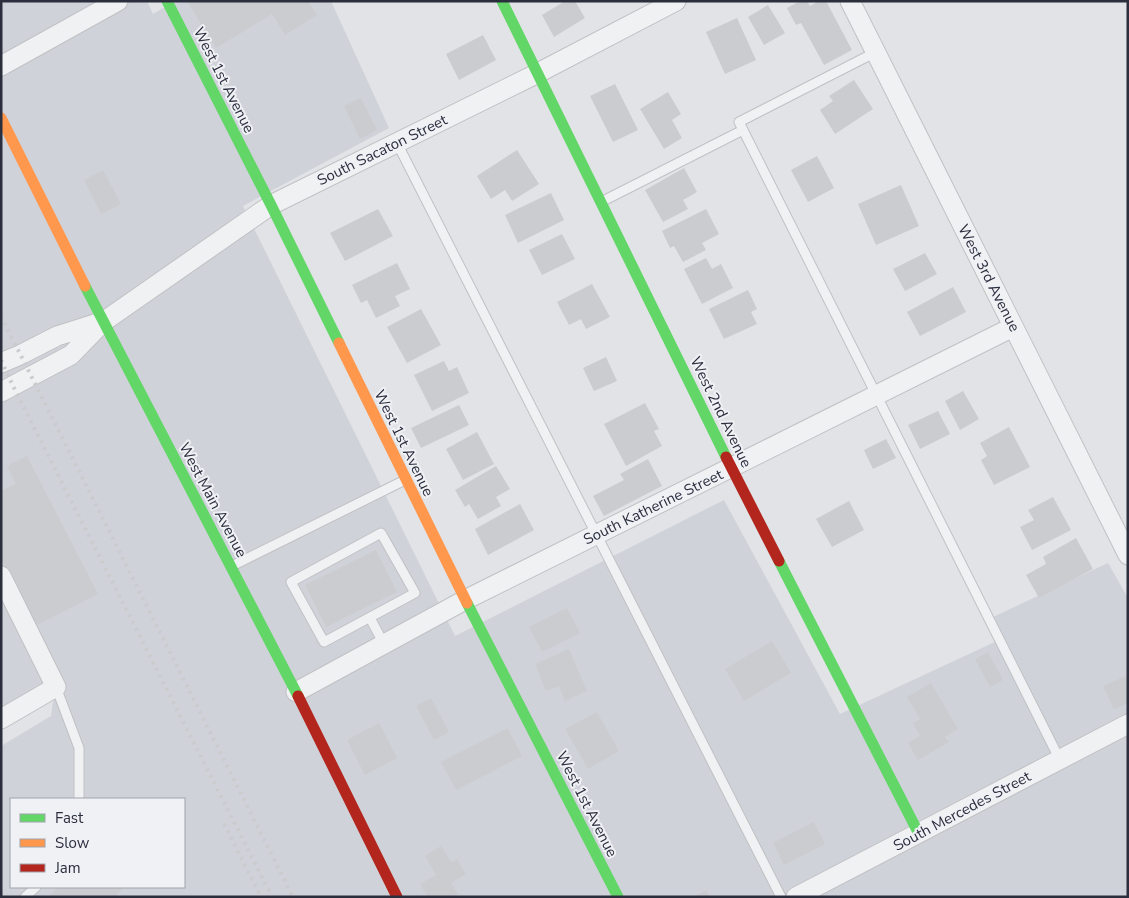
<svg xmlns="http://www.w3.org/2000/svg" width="1129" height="898" font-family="'Nunito Sans',sans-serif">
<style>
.built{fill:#d0d2d9;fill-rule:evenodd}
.building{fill:#cbccd0}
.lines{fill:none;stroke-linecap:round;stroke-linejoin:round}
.lane-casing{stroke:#c0c1c4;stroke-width:11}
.street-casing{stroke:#c0c1c4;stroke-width:21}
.lane{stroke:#f0f1f3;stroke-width:9}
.street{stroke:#f0f1f3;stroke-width:19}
.fast{stroke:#63d668;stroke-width:11}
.slow{stroke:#ff974d;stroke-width:11}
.jam{stroke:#b3261e;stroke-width:11}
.rail{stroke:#cacbcd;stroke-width:4;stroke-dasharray:2.5 5;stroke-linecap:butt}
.labels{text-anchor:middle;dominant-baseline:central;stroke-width:4;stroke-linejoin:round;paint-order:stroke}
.street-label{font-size:15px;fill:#2a2e3d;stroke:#eff1f5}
</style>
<rect width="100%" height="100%" fill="#e1e3e6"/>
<path class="built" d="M1 1H147L153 14 175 1H331L389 128 243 206 455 636 724 500 840 714 999 640 989 619 1108 563 1128 598V897H1V746L51 716 55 688 1 719ZM11 799H184V887H11Z"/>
<path class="building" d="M187 1H308L317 15 285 35 272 14 216 48Z
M565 1H575L585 18 554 37 542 15Z
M800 1H807L810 6 819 1H826L852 50 824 65 801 23 796 25 787 8Z
M768 5 785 33 764 45 748 17Z
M737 18 756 60 725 74 706 32Z
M483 35 496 60 459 80 446 54Z
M854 80 873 109 835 134 820 110 833 101 829 96Z
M615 84 638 130 613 142 590 96Z
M668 92 681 114 672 120 682 138 664 149 640 109Z
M361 98 377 130 360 139 344 106Z
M517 150 539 184 512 201 505 190 491 199 477 176Z
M817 156 834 188 808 202 791 170Z
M684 168 697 192 683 200 688 209 663 222 645 190Z
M103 170 121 204 101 214 84 180Z
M901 185 919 226 876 245 858 204Z
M551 193 564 220 518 243 505 215Z
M378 209 393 236 345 261 330 233Z
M706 209 719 234 702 243 706 250 683 262 674 246 670 248 662 231Z
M562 234 575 259 542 275 529 250Z
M925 253 937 274 905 291 893 269Z
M706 258 712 269 721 264 733 288 702 304 684 269Z
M397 263 410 289 395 296 400 306 376 318 367 300 361 303 352 285Z
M592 284 610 317 586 329 581 319 569 325 557 302Z
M953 287 966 312 920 336 907 312Z
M748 290 757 309 751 312 757 324 724 339 709 309Z
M421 309 441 345 407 363 387 327Z
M606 357 617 381 594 391 583 368Z
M444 361 449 371 457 367 469 393 432 411 414 375Z
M963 391 979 419 960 430 945 401Z
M645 403 659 429 654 431 662 446 626 466 604 424Z
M459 405 469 425 421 448 411 428Z
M938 411 950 434 920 449 908 425Z
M1009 427 1030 467 994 485 981 460 987 456 980 443Z
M477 432 494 464 463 480 446 449Z
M886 439 896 458 873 469 864 450Z
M27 456 98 594 35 626 1 559V491L16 484 7 466Z
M648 459 662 486 604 516 593 496 624 480 620 474Z
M496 466 510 489 496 497 501 506 478 519 469 504 465 507 455 490Z
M1053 497 1071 530 1032 550 1020 527 1034 520 1028 510Z
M849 501 864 530 832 547 816 519Z
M520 504 534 530 488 555 475 529Z
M1076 538 1093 569 1039 598 1026 575 1046 564 1043 557Z
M376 550 397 592 326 627 305 585Z
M567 608 580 633 542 652 529 627Z
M772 641 791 673 744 701 725 669Z
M569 649 587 691 565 701 559 686 546 691 535 664Z
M988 652 1003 680 990 687 975 659Z
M1128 675V703L1114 709 1103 686Z
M931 683 958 729 945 737 949 742 918 760 908 743 920 736 913 723 920 719 907 697Z
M431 698 449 732 434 740 416 706Z
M597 712 619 751 588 769 565 729Z
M379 723 397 758 365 775 347 740Z
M508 728 522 756 456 790 441 762Z
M814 822 825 844 784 865 773 843Z
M441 846 451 862 457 859 466 874 451 883 458 894 454 897H428L420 884 436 875 425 856Z
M58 887H124L115 897H49Z
M706 890 710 897H694Z"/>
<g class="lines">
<g class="lane-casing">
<path id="lane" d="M876 52 739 122 1060 760
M397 143 781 897
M603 201 743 130
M381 533 415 593 324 642 291 582Z
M234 565 403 481
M370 618 384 644
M56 687 79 748V799
M25 897 36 887"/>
</g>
<g class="street-casing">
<path id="street" d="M850 1 1128 555
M1 66 118 1
M1 363 20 355 57 336 101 322
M1 392 71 355 103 322 271 205 536 74 676 1
M1 576 56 687 1 719
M296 692 465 600 1013 327
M796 897 1128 724"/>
</g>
<use href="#lane" class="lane"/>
<use href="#street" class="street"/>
<path class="fast" d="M167 1 271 205 339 343
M502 1 726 457
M85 286 298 696
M779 561 919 834
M467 603 618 897"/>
<path class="slow" d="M1 118 85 286
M339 343 467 603"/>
<path class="jam" d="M726 457 779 561
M298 696 397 897"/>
<path class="rail" d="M1 316 293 897
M1 360 13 386 272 897
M224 824 261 897"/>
</g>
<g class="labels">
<g class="street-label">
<text transform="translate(224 80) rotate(63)">West 1st Avenue</text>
<text transform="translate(382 150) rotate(-26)">South Sacaton Street</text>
<text transform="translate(989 278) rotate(63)">West 3rd Avenue</text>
<text transform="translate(721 412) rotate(64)">West 2nd Avenue</text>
<text transform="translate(404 443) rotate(64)">West 1st Avenue</text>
<text transform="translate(213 500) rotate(62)">West Main Avenue</text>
<text transform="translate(653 507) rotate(-26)">South Katherine Street</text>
<text transform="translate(587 804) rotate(63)">West 1st Avenue</text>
<text transform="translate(962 811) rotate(-28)">South Mercedes Street</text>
</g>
</g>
<rect width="1129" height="898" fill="none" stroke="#2a2e3d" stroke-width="5"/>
<rect x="10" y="798" width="175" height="90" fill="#eff1f5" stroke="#a0a3ab"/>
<rect x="20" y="814" width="25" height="8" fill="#63d668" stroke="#a0a3ab"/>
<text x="55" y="823" font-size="15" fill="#2a2e3d">Fast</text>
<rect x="20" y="839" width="25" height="8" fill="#ff974d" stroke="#a0a3ab"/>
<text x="55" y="848" font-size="15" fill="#2a2e3d">Slow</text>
<rect x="20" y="864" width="25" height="8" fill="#b3261e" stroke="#a0a3ab"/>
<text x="55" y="873" font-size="15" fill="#2a2e3d">Jam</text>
</svg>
